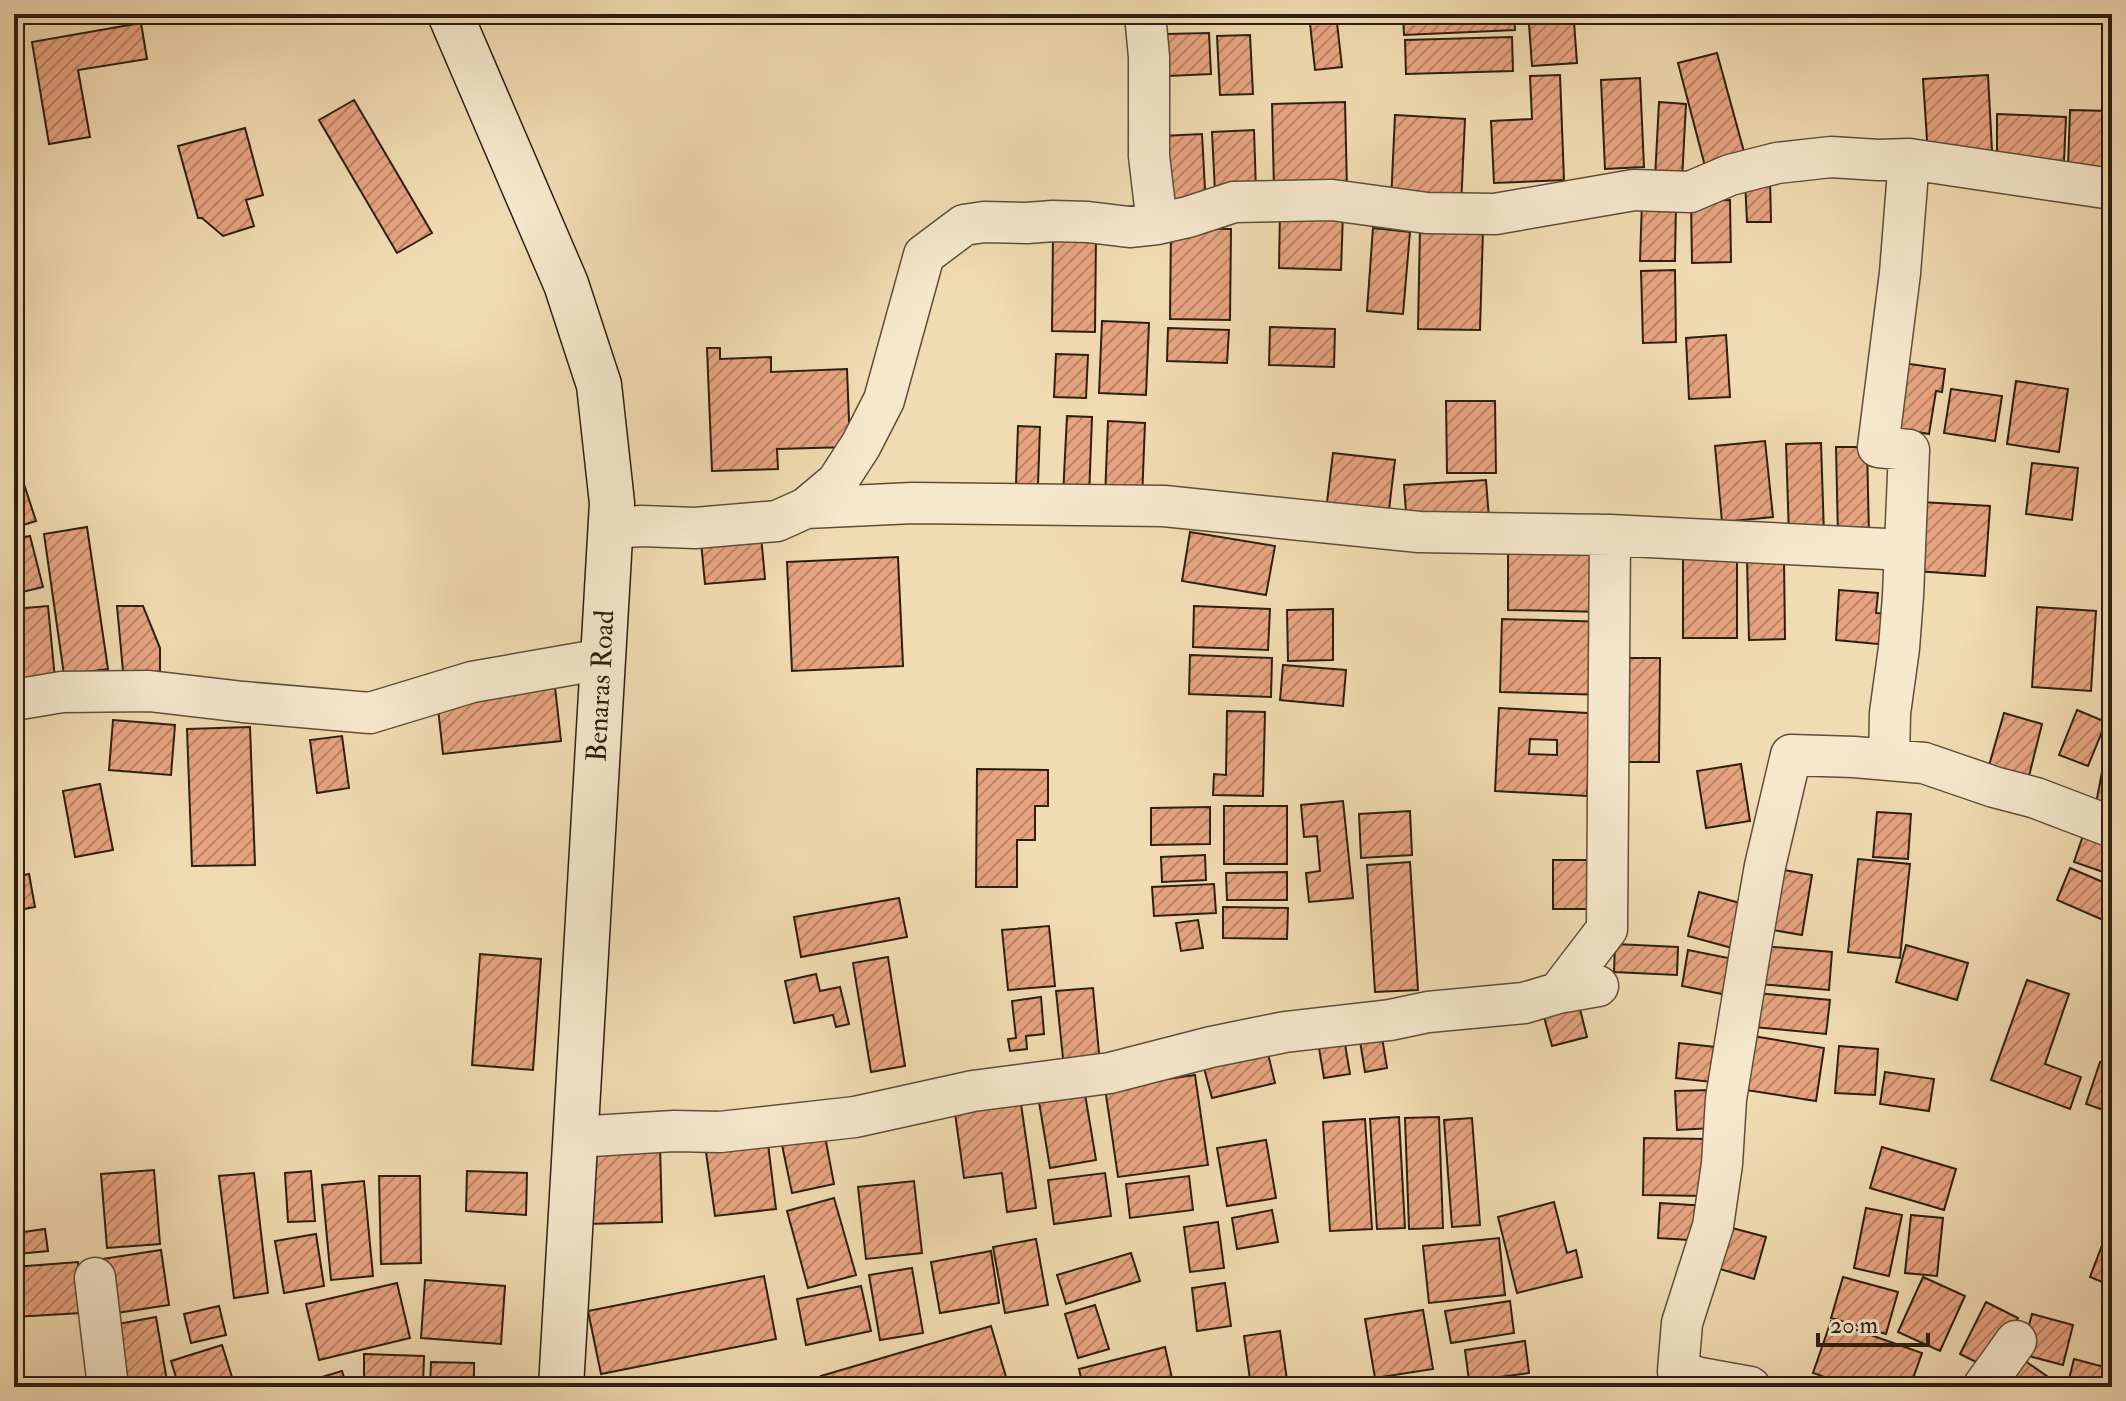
<svg xmlns="http://www.w3.org/2000/svg" width="2126" height="1401" font-family="'IM FELL Double Pica',serif">
<style>
.building{fill:url(#building-hatch);stroke:#2d1f11;stroke-width:2;fill-rule:evenodd}
.lines{fill:none;stroke-linecap:round;stroke-linejoin:round}
.minor-casing{stroke:#5e4e39;stroke-width:43}
.secondary-casing{stroke:#2d1f11;stroke-width:47}
.minor{stroke:#f6e8cd;stroke-width:40}
.secondary{stroke:#f6e8cd;stroke-width:44}
.labels{text-anchor:middle;dominant-baseline:central;stroke-width:7;stroke-linejoin:round;paint-order:stroke}
.street-label{font-size:28px;fill:#2d1f11;stroke:#f6e8cd}
</style>
<defs>
<pattern id="building-hatch" width="6" height="6" patternUnits="userSpaceOnUse" patternTransform="scale(2)"><rect width="6" height="6" fill="#e8a481"/><path d="M-1 1l2-2M0 6l6-6M5 7l2-2" fill="none" stroke="#bc8568"/></pattern>
</defs>
<rect width="100%" height="100%" fill="#f1dbb2"/>
<filter id="stains"><feTurbulence type="fractalNoise" baseFrequency=".0025" numOctaves="4"/><feColorMatrix values="0 0 0 0 .2 0 0 0 0 .09 0 0 0 0 .02 0 0 0 .5 -.17"/></filter>
<radialGradient id="worn" r=".72"><stop offset=".6" stop-color="#630" stop-opacity="0"/><stop offset="1" stop-color="#630" stop-opacity=".3"/></radialGradient>
<path class="building" d="M1273 14H1296L1297 23 1274 24Z
M1309 14H1336L1342 67 1315 70Z
M1347 14H1392V19L1347 17Z
M1403 14H1514L1515 30 1404 35Z
M1574 22 1577 63 1532 66 1529 24Z
M141 23 147 59 78 70 90 137 49 144 32 42Z
M1209 33 1211 74 1169 76 1167 34Z
M1250 35 1253 94 1220 95 1217 36Z
M1512 37 1513 71 1406 74 1405 40Z
M1717 53 1746 159 1706 170 1678 63Z
M1560 75 1564 180 1494 183 1491 121 1532 119 1530 76Z
M1988 75 1992 151 1928 155 1923 79Z
M1640 78 1644 167 1605 169 1601 80Z
M354 100 432 233 397 253 319 120Z
M1345 102 1347 188 1274 190 1272 104Z
M1659 102 1686 104 1682 180 1655 178Z
M2070 110 2112 111 2111 169 2068 167Z
M1997 114 2066 117 2064 161 1997 159Z
M1395 115 1465 119 1461 206 1391 202Z
M245 128 263 195 246 200 254 226 223 236 202 218H198L178 146Z
M1254 130 1256 191 1215 192 1212 132Z
M1202 134 1206 208 1165 210 1162 136Z
M1770 179 1771 222H1747L1745 180Z
M1730 200 1731 262 1692 263 1691 201Z
M1642 201 1676 202 1675 261H1640Z
M1280 211 1343 213 1341 270 1279 268Z
M1420 227 1483 229 1480 330 1418 329Z
M1171 228 1231 229 1230 320 1170 319Z
M1373 228 1410 232 1403 314 1367 311Z
M1053 234 1096 235 1095 332 1052 331Z
M1675 270 1676 342 1643 343 1641 271Z
M1102 321 1149 323 1146 395 1099 393Z
M1270 327 1335 329 1334 367 1269 365Z
M1168 328 1229 330 1227 363 1167 361Z
M1726 335 1730 397 1689 399 1686 338Z
M707 348H720V359L771 357V372L847 369 850 447 777 449 778 469 712 471Z
M1056 354 1088 355 1086 398 1054 397Z
M1896 362 1945 369 1942 392 1936 391 1929 434 1900 429Z
M2016 381 2068 389 2059 452 2007 444Z
M1951 389 2002 396 1995 441 1944 433Z
M1446 401H1495L1496 473H1447Z
M1067 416 1092 417 1089 498 1063 496Z
M1108 421 1145 423 1142 499 1105 498Z
M1018 426 1040 427 1038 485 1016 484Z
M1765 441 1773 517 1722 522 1715 446Z
M1821 443 1824 535 1789 536 1786 444Z
M1836 447H1867L1869 536 1838 537Z
M1333 453 1395 460 1387 526 1325 519Z
M2032 463 2078 468 2072 520 2026 514Z
M21 475 36 521 14 528V477Z
M1486 480 1489 519 1407 525 1404 485Z
M1921 502 1990 506 1985 576 1916 571Z
M87 527 108 669 64 675 44 534Z
M1190 532 1275 546 1266 595 1182 581Z
M30 536 43 587 14 594V539Z
M761 536 765 579 705 584 701 542Z
M1508 548 1606 549 1605 612 1508 610Z
M1737 555V638H1683V556Z
M898 557 903 666 792 671 787 562Z
M1784 559 1785 639 1749 640 1747 560Z
M1839 590 1878 593 1876 613 1890 614 1888 645 1836 640Z
M48 606 55 679 14 683V609Z
M117 606H143L160 648V677L124 682Z
M1194 606 1270 609 1268 650 1193 647Z
M2037 607 2096 611 2091 691 2032 687Z
M1333 609V660L1288 661 1287 610Z
M1502 619 1608 622 1607 695 1500 692Z
M1190 655 1272 658 1271 697 1189 694Z
M1629 658H1660L1659 762H1628Z
M1283 665 1346 670 1343 706 1280 700Z
M555 687 561 741 443 754 437 699Z
M1499 708 1605 714 1590 741 1587 796 1495 791ZM1530 739 1557 740V755L1529 754Z
M2077 710 2106 722 2088 766 2059 755Z
M1227 711 1265 712 1263 796 1213 795 1214 774 1226 775Z
M2004 713 2042 724 2028 780 1988 769Z
M113 720 175 725 171 775 109 770Z
M250 727 255 865 192 866 187 729Z
M342 736 349 788 317 793 310 740Z
M1741 764 1750 821 1706 828 1697 771Z
M977 769 1048 770V806H1035V840H1017V887H976Z
M2102 772 2112 774V818L2094 814Z
M100 784 113 850 75 857 63 791Z
M1343 801 1353 898 1309 902 1306 873 1320 871 1317 836 1304 837 1301 805Z
M1224 806H1287V864H1224Z
M1210 807V844L1151 845V808Z
M1410 811 1412 855 1361 858 1359 814Z
M1877 812 1911 814 1908 859 1873 857Z
M2088 821 2112 829V875L2074 862Z
M1205 855 1206 880 1162 882 1161 857Z
M1858 859 1910 864 1900 958 1848 952Z
M1553 860H1591V909H1553Z
M1410 862 1418 990 1375 992 1367 865Z
M2070 868 2112 886V919L2110 923 2057 900Z
M1784 870 1812 875 1802 935 1773 930Z
M1287 872V900H1227L1226 873Z
M29 874 35 907 14 911V877Z
M1214 884 1216 913 1154 916 1152 887Z
M1699 892 1755 907 1743 951 1688 936Z
M899 898 907 937 801 957 794 917Z
M1223 907 1288 908 1287 939 1223 938Z
M1198 920 1203 948 1181 951 1176 923Z
M1049 926 1055 986 1008 990 1002 930Z
M1615 944 1678 947 1677 975 1614 972Z
M1906 945 1968 963 1957 1000 1896 982Z
M1763 946 1832 952 1829 990 1759 984Z
M1688 950 1733 959 1727 995 1682 986Z
M480 954 541 959 533 1070 472 1065Z
M888 957 905 1066 871 1072 853 963Z
M816 974 820 991 840 987 849 1024 836 1027 833 1015 794 1023 785 981Z
M2027 980 2069 994 2045 1064 2081 1077 2070 1109 1991 1080Z
M1093 988 1100 1064 1064 1068 1056 991Z
M1747 992 1830 1000 1826 1034 1744 1026Z
M1041 997 1044 1034 1026 1036 1027 1049 1010 1051 1008 1039 1016 1038 1012 1001Z
M1577 997 1587 1037 1552 1046 1541 1006Z
M1381 1031 1387 1068 1365 1072 1359 1035Z
M1343 1032 1350 1074 1324 1078 1317 1036Z
M1741 1034 1824 1048 1816 1101 1733 1088Z
M1265 1041 1275 1083 1212 1098 1201 1057Z
M1679 1043 1715 1047 1712 1082 1676 1078Z
M1839 1046 1878 1049 1875 1095 1835 1093Z
M2100 1062 2112 1067V1113L2086 1104Z
M1885 1072 1934 1079 1929 1111 1880 1104Z
M1195 1075 1208 1165 1118 1177 1105 1088Z
M1084 1088 1096 1160 1050 1168 1038 1096Z
M1710 1090 1712 1128 1677 1130 1675 1091Z
M1020 1097 1036 1208 1007 1212 1002 1173 964 1178 954 1106Z
M1399 1117 1405 1228 1377 1229 1370 1119Z
M1439 1117 1443 1228 1409 1229 1405 1118Z
M1472 1118 1480 1225 1452 1227 1444 1120Z
M1365 1119 1372 1229 1330 1231 1323 1122Z
M824 1131 834 1184 792 1193 781 1140Z
M1644 1138 1708 1139 1707 1196 1643 1195Z
M1266 1140 1276 1198 1227 1206 1217 1148Z
M660 1144 662 1222 587 1224 584 1146Z
M768 1144 776 1209 715 1216 706 1152Z
M1882 1147 1956 1169 1944 1210 1870 1188Z
M154 1170 160 1244 107 1248 101 1174Z
M311 1171 315 1221 288 1222 285 1173Z
M467 1171 527 1173 526 1215 466 1211Z
M254 1173 268 1293 234 1298 219 1176Z
M1105 1173 1111 1216 1054 1224 1048 1180Z
M379 1176H420L421 1263 381 1264Z
M1189 1176 1193 1210 1130 1218 1126 1184Z
M364 1181 373 1276 331 1280 322 1185Z
M914 1181 922 1253 866 1259 858 1187Z
M834 1198 856 1275 808 1288 787 1211Z
M1554 1202 1567 1253 1576 1250 1582 1277 1517 1293 1498 1217Z
M1660 1203 1707 1206 1705 1241 1658 1238Z
M1866 1208 1902 1215 1889 1276 1854 1268Z
M1272 1210 1278 1242 1237 1249 1232 1218Z
M1911 1215 1943 1218 1937 1276 1905 1273Z
M2112 1219V1286L2090 1277Z
M1218 1222 1224 1268 1190 1272 1184 1227Z
M1721 1225 1766 1237 1754 1279 1710 1266Z
M45 1229 48 1251 18 1254 16 1233Z
M316 1234 324 1286 284 1293 275 1241Z
M1499 1238 1505 1295 1429 1303 1423 1246Z
M1036 1239 1048 1305 1005 1313 993 1247Z
M161 1250 169 1305 110 1314 102 1259Z
M991 1251 999 1303 940 1313 931 1262Z
M1131 1253 1140 1281 1066 1304 1057 1275Z
M78 1262 81 1313 14 1317V1267Z
M912 1268 923 1333 880 1340 869 1275Z
M764 1276 776 1339 601 1374 588 1311Z
M1843 1277 1898 1292 1886 1334 1831 1318Z
M1923 1277 1965 1296 1940 1351 1898 1332Z
M425 1280 505 1286 501 1344 421 1338Z
M397 1283 410 1338 319 1360 306 1304Z
M1225 1283 1231 1326 1197 1331 1192 1288Z
M861 1286 871 1331 806 1345 797 1299Z
M1510 1301 1514 1333 1451 1343 1445 1311Z
M1986 1302 2018 1318 1992 1370 1960 1354Z
M1095 1305 1109 1349 1078 1358 1065 1314Z
M219 1306 226 1335 191 1343 184 1314Z
M1423 1310 1433 1369 1375 1378 1365 1319Z
M2032 1314 2073 1325 2063 1365 2021 1354Z
M156 1317 168 1387H129L118 1324Z
M1831 1321 1922 1353 1910 1387H1853L1813 1373Z
M991 1326 1009 1387H825L821 1376Z
M1280 1331 1288 1387H1251L1244 1336Z
M1525 1341 1529 1373 1469 1381 1465 1350Z
M222 1345 232 1377 200 1387H179L171 1361Z
M1165 1347 1174 1387H1083L1079 1369Z
M364 1354 424 1356 423 1387H364Z
M2015 1354 2054 1381 2050 1387H1993Z
M2074 1359 2112 1369 2109 1387H2067Z
M431 1362 474 1363V1387H430Z
M342 1371 347 1387H296L295 1385Z
M1643 1378 1695 1383 1694 1387H1642Z
M1440 1381 1546 1387H1440Z"/>
<g class="lines">
<g class="minor-casing">
<path id="minor" d="M1145 14 1149 57V156L1157 224
M1909 159 2112 189
M806 508 913 503 1164 506 1419 532 1610 535 1905 550
M610 528 642 526 695 528 777 521 806 508 837 482 861 445 884 400 924 255 964 225 984 222 1027 223 1053 221 1088 222 1129 227 1157 224 1188 217 1234 202 1332 200 1427 213 1495 214 1634 190 1690 192 1730 175 1777 163 1831 157 1878 160 1909 159 1900 273 1878 447 1909 450 1903 596 1899 648 1890 713 1889 760
M14 700 62 692 149 691 243 702 370 713 472 682 603 659
M1558 993 1607 929 1610 535
M575 1137 674 1131 720 1132 855 1117 973 1091 1110 1073 1211 1047 1285 1032 1390 1020 1428 1012 1524 1003 1558 993 1598 986
M95 1278 108 1387
M1750 1387 1700 1378 1678 1371 1682 1323 1713 1226 1722 1164 1726 1099 1750 952 1765 866 1791 755 1854 757 1924 763 1994 787 2036 798 2112 827
M1983 1387 2016 1341"/>
</g>
<g class="secondary-casing">
<path id="secondary" d="M450 14 566 284 599 385 612 503 561 1387"/>
</g>
<use href="#minor" class="minor"/>
<use href="#secondary" class="secondary"/>
</g>
<g class="labels">
<g class="street-label">
<text transform="translate(601 686) rotate(-87)">Benaras Road</text>
</g>
</g>
<rect width="2126" height="1401" fill="none" stroke="#f1dbb2" stroke-width="48"/>
<rect x="16" y="16" width="2094" height="1369" fill="none" stroke="#2d1f11" stroke-width="4"/>
<rect x="24" y="24" width="2078" height="1353" fill="none" stroke="#2d1f11" stroke-width="2"/>
<path d="M1818 1333v12h110v-12" fill="none" stroke="#2d1f11" stroke-width="4"/>
<text x="1830" y="1333" font-size="24" fill="#2d1f11" stroke="#f6e8cd" stroke-width="6" paint-order="stroke">20 m</text>
<rect width="100%" height="100%" filter="url(#stains)"/>
<rect width="100%" height="100%" fill="url(#worn)"/>
</svg>
